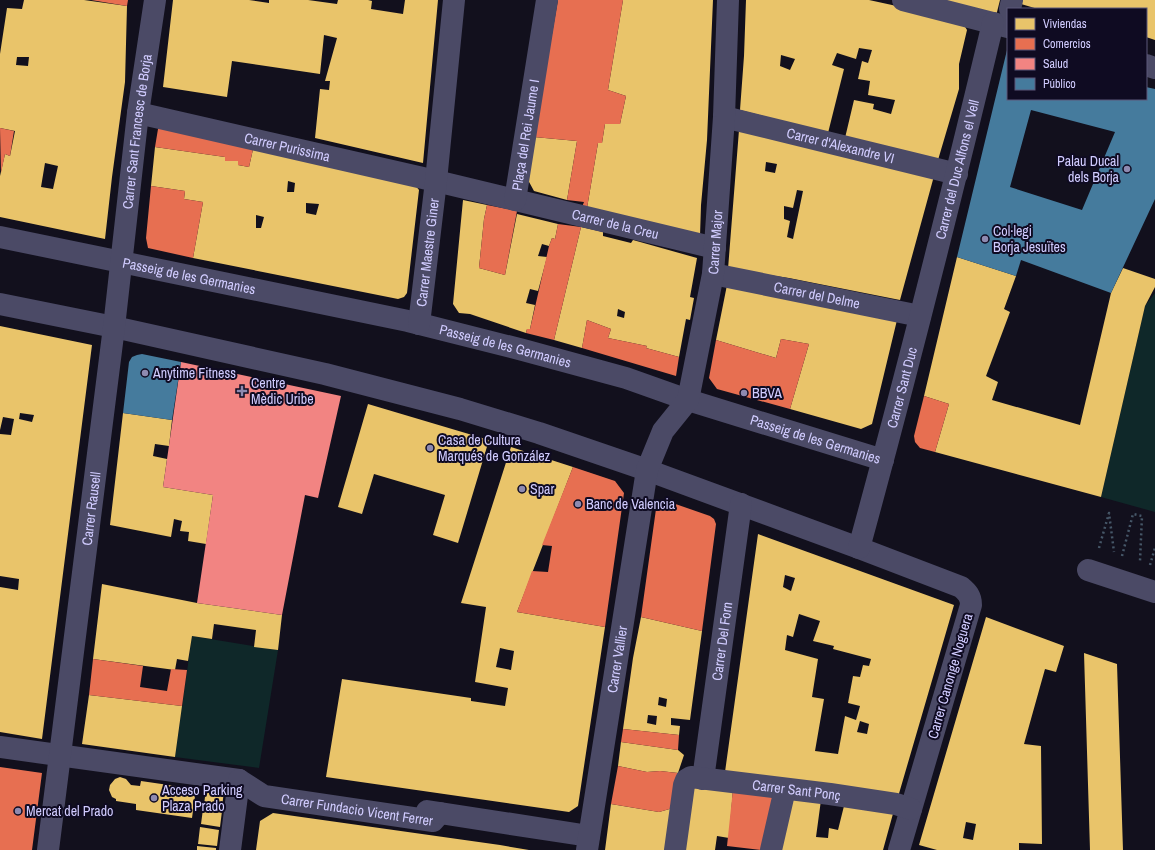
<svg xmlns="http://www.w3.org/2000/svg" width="1155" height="850" font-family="'Archivo Narrow',sans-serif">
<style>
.green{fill:#0f2829}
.homes{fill:#e9c46a;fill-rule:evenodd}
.shops{fill:#e76f51}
.health{fill:#f28482}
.public{fill:#457b9d;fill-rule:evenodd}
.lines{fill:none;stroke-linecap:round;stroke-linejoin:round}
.path{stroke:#465768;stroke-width:2.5;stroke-dasharray:2 3;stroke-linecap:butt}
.minor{stroke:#4b4a66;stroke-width:22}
.poi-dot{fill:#8e8ab0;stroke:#0f0b22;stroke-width:1.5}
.labels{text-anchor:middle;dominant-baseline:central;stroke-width:4;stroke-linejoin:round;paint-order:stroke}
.street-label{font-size:14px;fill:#d1ccff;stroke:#0f0b22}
.poi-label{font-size:14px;fill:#d1ccff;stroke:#0f0b22;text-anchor:start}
</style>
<rect width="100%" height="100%" fill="#12101d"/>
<path class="green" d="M1155 293V512L1101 497 1145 306Z
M192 636 278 650 259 768 175 757Z"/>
<path class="homes" d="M24 0H84L127 6 125 82 112 177 105 239 0 217V176L5 154 10 156 15 131 0 128V54L7 8 22 9ZM17 57H29L28 66 16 65ZM45 163 58 166 53 189 41 187Z
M173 0H249L269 3V0H308L337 4 338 0H368L372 1 371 9 403 14 405 0H438L423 163 315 138 320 89 329 90 330 81H325L337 38 324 35 320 74 232 61 227 97 163 87Z
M623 0H713L707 140 701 205 700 236 587 208 598 143H602L605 124H620L626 96 608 90Z
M746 0H869L961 20 967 30 959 64V89L938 160 845 138 854 100 874 104 873 109 891 114 895 100 868 95 870 81 858 79 862 61 868 63 872 50 859 48 856 59 837 53 832 65 844 69 828 133 740 110 744 56ZM781 55 795 59 790 70 780 66Z
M930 0H1000L996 16Z
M1023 0H1155V40L1146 37V9H1038L1021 4Z
M739 130 934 176 900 300 789 278 728 269ZM766 162 777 164 775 173 765 171ZM797 190 803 191 793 239 787 237 790 221 784 219V206L793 208Z
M534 137 577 141 567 200 534 191 528 180Z
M254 145 415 185 419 190 407 293 404 297 398 299 193 258 203 202 184 199 185 191 151 186 155 147 225 157V161H238V165L249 167ZM288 181 295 183 294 192H287ZM306 203 319 204 316 215 306 213ZM256 215 264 217 261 228H256Z
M463 200 487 205 484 219 479 268 505 275 517 214 558 224 555 239 552 238 549 246 542 244 538 256 547 257 538 291 530 289 526 303 535 305 530 329H527L526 333 470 314 459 313 453 304Z
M581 227 603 232V236L631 243 633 240 697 258 690 297 694 298 690 320 686 319 679 357 646 348 647 346 608 338 611 329 587 320 582 348 554 340ZM618 309 625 312 624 318 617 316Z
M957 257 1016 276 1004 309 1010 312 986 376 998 382 992 400 1080 425 1111 293 1123 268 1155 279V287L1145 306 1101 497 935 452 949 404 924 396Z
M727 285 897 320 872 424 861 429 790 409 809 344 781 339 776 358 716 340Z
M0 326 92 345 42 739 0 732V587L18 590 19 579 0 576V434L11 435 14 419 3 417 0 430ZM20 413 34 415 32 422 19 419Z
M368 404 489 440 458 543 433 535 445 495 374 474 362 514 338 507Z
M123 413 172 420 169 446 155 444 153 456 167 459 163 487 213 495 206 544 188 541 189 532 180 531 182 521 174 519 171 537 110 525Z
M511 447 573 467 517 612 605 627 578 806 569 812 326 777 342 679 471 698V701L505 706 508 688 475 682 486 607 461 603ZM500 648 514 651 511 670 496 667Z
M758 534 954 605 898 797 725 772ZM785 575 795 578 791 591 783 587ZM799 614 820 621 813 641 834 646 833 649 871 659 869 666 863 665 860 677 853 676 848 703 860 706 856 720 845 716 838 754 815 751 824 699 812 697 818 659 785 650 787 635 793 637ZM860 721 869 724 867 734 857 732Z
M102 584 197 603 282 615 278 650 254 647 256 630 214 624 212 639 192 636 188 661 177 659 175 670 93 659Z
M641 617 702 631 690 720 671 718V725L680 726 679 735 623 729 633 658ZM659 697 667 699 666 707 658 705ZM648 715 657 716 656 725 647 723Z
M986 617 1064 646 1056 672 1045 669 1024 744 1041 746 1042 844 1019 843V850H937L919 845ZM966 822 976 824 973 840 963 838Z
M1084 653 1117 664 1123 850H1090Z
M89 695 182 706 175 757 82 744Z
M621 742 678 750 684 755 678 773 660 771 647 772 618 766Z
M120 777 126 779 131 785 140 786 141 781 196 789 192 818 136 810V804L116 801V799L112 797 109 790 110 785 115 779Z
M691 784 733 789 729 838 717 836 715 850H683Z
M206 789 224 791 222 807 204 805Z
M790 796 821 800 816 837 828 838 829 828 838 830 845 802 894 810 883 850H777Z
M611 804 659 812 673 808 668 850H605Z
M203 809 222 811 220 827 201 824Z
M273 813 500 845 529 850H256L260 821Z
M200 827 219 830 217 846 198 844Z
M197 846 216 848V850H197Z"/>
<path class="shops" d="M91 0H128L127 6Z
M558 0H623L608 90 626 96 620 124H605L602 143H598L587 208 582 207 584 202 567 200 577 141 534 137Z
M159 123 254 145 249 167 238 165V161H225V157L155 147Z
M0 128 14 131 10 156 5 154 1 173Z
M151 186 185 191 184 199 203 202 193 258 148 248 146 238Z
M487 205 517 211 505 275 479 268 484 219Z
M558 224 581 227 554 340 526 333 527 329H530L549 246 552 238 555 239Z
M587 320 611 329 608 338 647 346 646 348 679 357 676 376 582 348Z
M781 339 809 344 790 409 717 389 709 378 716 340 776 358Z
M924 396 949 404 935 452 920 448 915 442 914 436Z
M573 467 615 481 624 493 605 627 517 612 532 571 548 572 552 546 542 545Z
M664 500 710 516 714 519 716 524 702 631 641 617 656 509 657 505Z
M93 659 143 666 140 687 167 691 171 669 187 670 182 706 89 695Z
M623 729 679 735 678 750 621 742Z
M618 766 647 772 660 771 678 773 673 808 659 812 611 804Z
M0 767 42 773 32 850H0Z
M733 789 777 795 761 850 727 846Z"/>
<path class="health" d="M181 362 341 396 318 498 305 495 282 615 197 603 213 495 163 487Z"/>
<path class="public" d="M1007 50 1008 99H1146V87L1155 89V199L1111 293 1021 260 1016 276 957 257ZM1031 110 1115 132 1082 210 1010 187Z
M142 354 181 362 172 420 123 413 129 362 132 357 137 355Z"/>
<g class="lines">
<path class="path" d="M1099 548 1109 513 1114 552
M1122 556 1133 514 1142 516 1140 561
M1150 565 1155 548"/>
<g class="minor">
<path d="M903 0 1008 27"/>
<path d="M1010 9 1012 0"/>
<path d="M1146 65 1155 68"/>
<path id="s1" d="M138 113 436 181 715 248"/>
<path id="s2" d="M724 117 957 174"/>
<path id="s3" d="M515 200 547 0"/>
<path id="s4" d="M0 237 408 321 523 350 626 378 688 400 883 460"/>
<path id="s5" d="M713 274 920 316"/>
<path d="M0 304 114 327 325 374 460 409 539 433 647 470 859 548 961 587C967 592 971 596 971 605L899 850"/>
<path id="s6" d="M419 324 436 181 454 0"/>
<path id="s7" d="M859 548C907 373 951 198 993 23"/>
<path d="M1088 570 1155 592"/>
<path id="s8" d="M0 747 239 780 264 796 433 821 440 813"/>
<path id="s9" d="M703 779 741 504"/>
<path d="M427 811 589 836"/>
<path id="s10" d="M48 850 114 327 138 113 155 0"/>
<path d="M230 850 239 780"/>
<path id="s11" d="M587 850 647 470 663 431 688 400 713 274 724 117 728 0"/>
<path id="s12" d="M675 850 684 785 686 780 691 777 830 794 896 804 911 809"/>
<path d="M771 850 785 789"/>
</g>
</g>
<g class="poi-dot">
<circle cx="1127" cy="169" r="4"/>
<circle cx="985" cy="239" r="4"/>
<circle cx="145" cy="373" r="4"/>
<path d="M240 385h4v4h4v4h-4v4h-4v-4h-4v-4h4z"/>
<circle cx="744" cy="393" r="4"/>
<circle cx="430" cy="448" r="4"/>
<circle cx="522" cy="489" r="4"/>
<circle cx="578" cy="504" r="4"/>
<circle cx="154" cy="798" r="4"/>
<circle cx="18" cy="811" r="4"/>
</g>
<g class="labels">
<g class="street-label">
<text stroke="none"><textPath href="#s10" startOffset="724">Carrer Sant Francesc de Borja</textPath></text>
<text stroke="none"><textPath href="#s3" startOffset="66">Plaça del Rei Jaume I</textPath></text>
<text stroke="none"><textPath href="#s2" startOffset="120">Carrer d'Alexandre VI</textPath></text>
<text stroke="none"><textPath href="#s1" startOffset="153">Carrer Purissima</textPath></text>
<text stroke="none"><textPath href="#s7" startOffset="391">Carrer del Duc Alfons el Vell</textPath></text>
<text stroke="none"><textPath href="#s1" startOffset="490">Carrer de la Creu</textPath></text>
<text stroke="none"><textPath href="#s11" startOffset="627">Carrer Major</textPath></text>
<text stroke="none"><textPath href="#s6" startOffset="72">Carrer Maestre Giner</textPath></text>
<text stroke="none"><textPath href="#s4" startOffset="193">Passeig de les Germanies</textPath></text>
<text stroke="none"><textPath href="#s5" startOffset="106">Carrer del Delme</textPath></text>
<text stroke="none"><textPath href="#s4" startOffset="517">Passeig de les Germanies</textPath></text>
<text stroke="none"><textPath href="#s7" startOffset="166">Carrer Sant Duc</textPath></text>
<text stroke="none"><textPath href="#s4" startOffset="841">Passeig de les Germanies</textPath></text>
<text stroke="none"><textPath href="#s10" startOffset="344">Carrer Rausell</textPath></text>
<text stroke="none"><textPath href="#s9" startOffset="139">Carrer Del Forn</textPath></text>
<text stroke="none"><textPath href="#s11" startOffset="193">Carrer Vallier</textPath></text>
<text transform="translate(950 676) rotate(-74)">Carrer Canonge Noguera</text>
<text stroke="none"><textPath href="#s12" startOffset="183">Carrer Sant Ponç</textPath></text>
<text stroke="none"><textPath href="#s8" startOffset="365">Carrer Fundacio Vicent Ferrer</textPath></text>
</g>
<g class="poi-label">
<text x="1119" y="161" text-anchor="end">Palau Ducal<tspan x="1119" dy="16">dels Borja</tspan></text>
<text x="993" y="231">Col·legi<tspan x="993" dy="16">Borja Jesuïtes</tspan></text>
<text x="153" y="373">Anytime Fitness</text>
<text x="251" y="383">Centre<tspan x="251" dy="16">Mèdic Uribe</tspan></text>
<text x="752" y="393">BBVA</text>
<text x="438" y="440">Casa de Cultura<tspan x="438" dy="16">Marqués de González</tspan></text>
<text x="530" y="489">Spar</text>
<text x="586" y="504">Banc de Valencia</text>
<text x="162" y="790">Acceso Parking<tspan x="162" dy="16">Plaza Prado</tspan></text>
<text x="26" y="811">Mercat del Prado</text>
</g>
</g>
<rect x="1007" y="8" width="140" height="92" fill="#0f0b22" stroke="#5d587a"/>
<rect x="1015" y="18" width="20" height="12" fill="#e9c46a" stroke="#5d587a"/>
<text x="1043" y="28" font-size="12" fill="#d1ccff">Viviendas</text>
<rect x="1015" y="38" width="20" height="12" fill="#e76f51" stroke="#5d587a"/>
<text x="1043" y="48" font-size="12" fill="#d1ccff">Comercios</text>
<rect x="1015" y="58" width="20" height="12" fill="#f28482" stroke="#5d587a"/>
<text x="1043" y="68" font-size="12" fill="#d1ccff">Salud</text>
<rect x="1015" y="78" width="20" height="12" fill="#457b9d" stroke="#5d587a"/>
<text x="1043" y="88" font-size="12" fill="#d1ccff">Público</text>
</svg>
